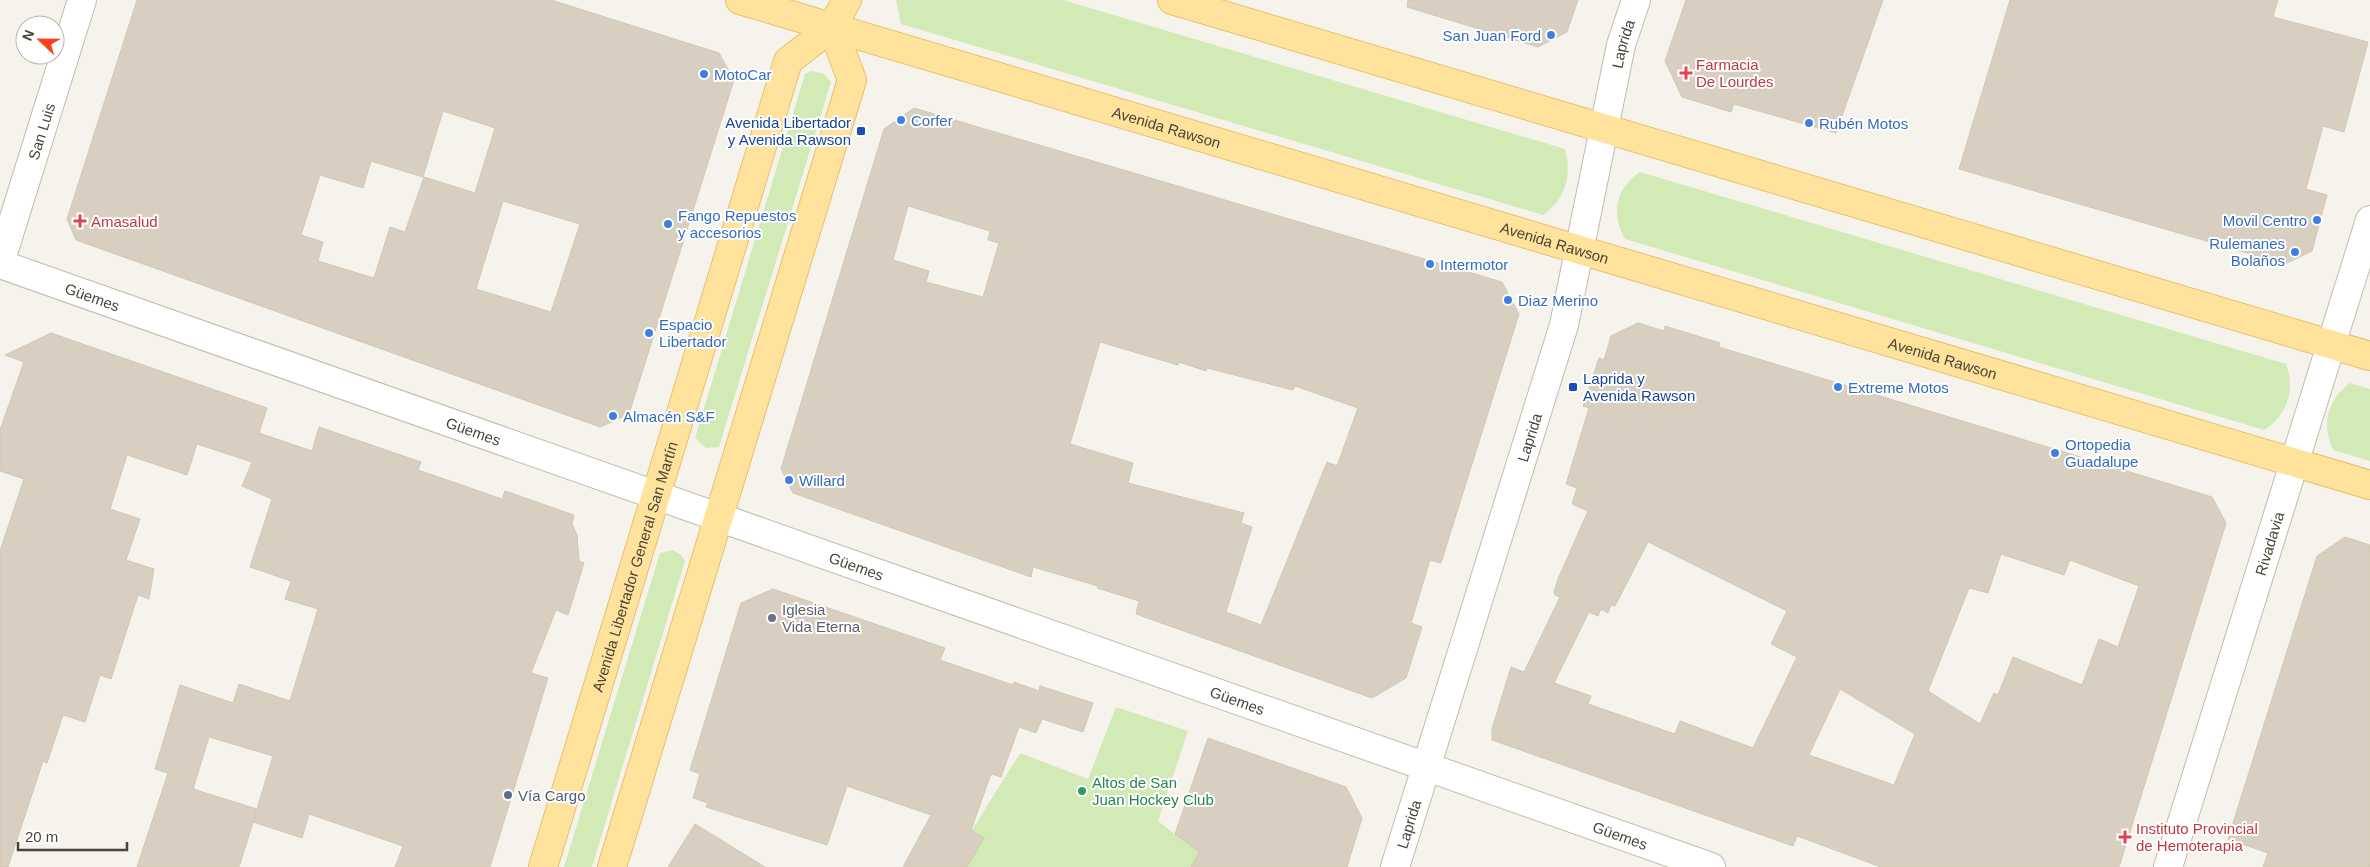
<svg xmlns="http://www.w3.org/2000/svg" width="2370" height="867" font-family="Helvetica,sans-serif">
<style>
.green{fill:#d2eab5}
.building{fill:#d8cfc1;stroke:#d3c7b4;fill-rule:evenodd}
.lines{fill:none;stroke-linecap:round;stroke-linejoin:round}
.minor-casing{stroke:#c2bbae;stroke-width:30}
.major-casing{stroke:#e6c16a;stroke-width:30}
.minor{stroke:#fff;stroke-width:28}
.major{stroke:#ffe39c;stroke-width:28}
.shop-dot{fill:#3f7fe0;stroke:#fff;stroke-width:2}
.health-dot{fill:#e0444e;stroke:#fff;stroke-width:2}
.transit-dot{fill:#1a4fb4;stroke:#fff;stroke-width:2}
.worship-dot{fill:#6b7280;stroke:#fff;stroke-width:2}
.leisure-dot{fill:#2e9e5b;stroke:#fff;stroke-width:2}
.service-dot{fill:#5c6f8a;stroke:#fff;stroke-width:2}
.labels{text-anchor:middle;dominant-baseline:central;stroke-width:4;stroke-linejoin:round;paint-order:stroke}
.shop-label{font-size:15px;fill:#366cbe;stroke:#fff;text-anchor:start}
.street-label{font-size:15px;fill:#4b4439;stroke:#fff}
.health-label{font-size:15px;fill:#be3a42;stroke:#fff;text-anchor:start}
.transit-label{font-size:15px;fill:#164399;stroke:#fff;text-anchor:end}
.worship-label{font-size:15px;fill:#5b616d;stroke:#fff;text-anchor:start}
.leisure-label{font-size:15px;fill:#27864d;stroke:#fff;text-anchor:start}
.service-label{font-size:15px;fill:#4e5e75;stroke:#fff;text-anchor:start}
</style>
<rect width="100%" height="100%" fill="#f6f3ec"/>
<path class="green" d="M896 0H1063L1565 149C1572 176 1566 199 1543 215L901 24Z
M812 71 824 74 831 82 719 447 706 448 695 438 805 74Z
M1640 172 2286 364C2296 390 2287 415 2264 430L1625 239C1611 213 1615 189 1640 172Z
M2350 383 2370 389V461L2333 450C2321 424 2327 401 2350 383Z
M673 550 681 555 685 561 592 867H564L660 553Z
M1116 707 1188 731 1158 821 1218 867H949L1020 753 1088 779Z"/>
<path class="building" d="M137 0H551L719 53 734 80 629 414 600 427 76 240 67 219ZM443 111 495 128 475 193 424 177 405 232 390 227 374 278 318 261 323 242 301 235 320 175 363 188 371 161 423 177ZM503 201 580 224 551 312 476 289Z
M1408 0H1578L1567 32 1538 47 1407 7Z
M1686 0H1883L1836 133 1734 104 1731 112 1682 97 1665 61Z
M2010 0H2278L2273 17 2368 42 2344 132 2323 126 2306 189 2327 195 2312 251 2285 264 1959 169Z
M914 108 1502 282 1519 314 1441 563 1430 560 1411 623 1422 627 1406 678 1372 698 1136 614 1139 601 1097 588 1098 586 1033 567 1031 577 793 493 781 469 884 129ZM908 206 990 231 988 240 999 243 983 297 926 282 929 271 893 260ZM1100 342 1178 365 1179 362 1206 371 1207 368 1293 390 1295 386 1358 408 1337 466 1327 462 1261 625 1226 612 1252 527 1241 523 1244 513 1128 483 1133 463 1070 444Z
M1638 323 1664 331 1665 326 1720 343 1719 347 2212 497 2226 523 2119 867H1881L1797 836 1793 846 1492 740V729L1511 667 1524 672 1560 597 1555 595 1554 592 1558 579 1588 511 1572 504 1577 488 1566 484 1589 408 1583 406 1599 358 1604 360 1611 336ZM1648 542 1787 611 1771 644 1797 657 1753 748 1680 721 1675 734 1588 704 1591 696 1554 683 1589 612 1598 616 1601 609 1608 613 1611 605 1615 606ZM2001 554 2064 575 2070 560 2139 586 2118 647 2099 639 2082 685 2013 657 1998 695 1994 693 1980 724 1928 691 1969 588 1988 593ZM1840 689 1915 734 1894 785 1809 755Z
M51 333 267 408 259 433 312 451 319 427 421 462 418 470 453 482 502 499 505 491 574 515 572 524 577 535 579 561 584 563 568 615 556 610 531 673 548 678 490 867H395L403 846 309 814 302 838 253 822 256 813 239 867H137L168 773 155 769 180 685 233 703 239 684 290 701 318 609 285 599 291 581 250 567 272 499 242 486 252 462 197 444 187 475 127 455 110 509 140 519 126 560 154 569 149 599 138 595 111 679 100 675 85 722 63 715 47 763 43 761 8 867H0V551L24 479 0 471V430L24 362 5 355ZM209 737 273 756 257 809 193 789Z
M2345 537 2370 545V867H2263L2268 853 2228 839 2317 556Z
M773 589 945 648 940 660 1013 685 1014 682 1039 691 1040 686 1093 703 1083 732 1042 719 1036 733 1019 727 1001 777 991 774 971 830 984 838 967 867H903L931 815 847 786 827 845 706 807 708 803 693 798 700 774 690 770 741 603Z
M1208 738 1346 787 1362 818 1347 867H1191L1199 852 1175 834Z
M695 824 765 867H668Z"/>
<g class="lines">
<g class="minor-casing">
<g id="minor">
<path id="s1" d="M0 263 82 0"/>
<path id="s2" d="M0 264 1711 867"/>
<path id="s3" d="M1395 867 1564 325 1621 45 1636 0"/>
<path id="s4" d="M2168 867 2370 220"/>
</g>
</g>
<g class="major-casing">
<g id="major">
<path id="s5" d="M740 0 2370 485"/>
<path d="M1172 0 2370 356"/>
<path id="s6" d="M543 867 788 61 832 27 847 0"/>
<path d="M612 867 852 80 832 27"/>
</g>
</g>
<use href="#minor" class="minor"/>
<use href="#major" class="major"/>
</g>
<g class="shop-dot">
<circle cx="1551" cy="35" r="5"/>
<circle cx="704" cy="74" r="5"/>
<circle cx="901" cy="120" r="5"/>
<circle cx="1809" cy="123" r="5"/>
<circle cx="2317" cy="220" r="5"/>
<circle cx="668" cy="224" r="5"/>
<circle cx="2295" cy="252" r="5"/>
<circle cx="1430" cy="264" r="5"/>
<circle cx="1508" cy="300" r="5"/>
<circle cx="649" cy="333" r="5"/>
<circle cx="1838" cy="387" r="5"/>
<circle cx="613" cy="416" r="5"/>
<circle cx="2055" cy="453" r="5"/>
<circle cx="789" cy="480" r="5"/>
</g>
<g class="health-dot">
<path d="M1683.5 65.5h5v5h5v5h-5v5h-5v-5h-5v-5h5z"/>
<path d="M77.5 213.5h5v5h5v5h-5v5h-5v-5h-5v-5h5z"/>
<path d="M2122.5 829.5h5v5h5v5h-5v5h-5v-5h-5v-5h5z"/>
</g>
<g class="transit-dot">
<rect x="856" y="126" width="10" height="10" rx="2.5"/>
<rect x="1568" y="382" width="10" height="10" rx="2.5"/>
</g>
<circle class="worship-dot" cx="772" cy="618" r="5"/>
<circle class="leisure-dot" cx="1082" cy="791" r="5"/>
<circle class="service-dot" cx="508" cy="795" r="5"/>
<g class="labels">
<g class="shop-label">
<text x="1541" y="35" text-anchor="end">San Juan Ford</text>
<text x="714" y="74">MotoCar</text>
<text x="911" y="120">Corfer</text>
<text x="1819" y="123">Rubén Motos</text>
<text x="678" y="215">Fango Repuestos<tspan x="678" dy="17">y accesorios</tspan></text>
<text x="2307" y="220" text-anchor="end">Movil Centro</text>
<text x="2285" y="243" text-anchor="end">Rulemanes<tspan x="2285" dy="17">Bolaños</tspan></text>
<text x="1440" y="264">Intermotor</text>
<text x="1518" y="300">Diaz Merino</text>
<text x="659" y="324">Espacio<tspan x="659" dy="17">Libertador</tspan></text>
<text x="1848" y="387">Extreme Motos</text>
<text x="623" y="416">Almacén S&amp;F</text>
<text x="2065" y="444">Ortopedia<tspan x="2065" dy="17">Guadalupe</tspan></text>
<text x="799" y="480">Willard</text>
</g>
<g class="street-label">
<text stroke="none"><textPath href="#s3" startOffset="855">Laprida</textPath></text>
<text stroke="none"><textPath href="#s5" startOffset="445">Avenida Rawson</textPath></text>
<text stroke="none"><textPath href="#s1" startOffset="138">San Luis</textPath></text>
<text stroke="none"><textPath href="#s5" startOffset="850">Avenida Rawson</textPath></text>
<text stroke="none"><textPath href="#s2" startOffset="98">Güemes</textPath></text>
<text stroke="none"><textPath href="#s5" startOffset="1255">Avenida Rawson</textPath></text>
<text stroke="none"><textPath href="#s2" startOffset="502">Güemes</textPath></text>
<text stroke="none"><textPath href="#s3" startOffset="450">Laprida</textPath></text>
<text stroke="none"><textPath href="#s4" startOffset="339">Rivadavia</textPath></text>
<text stroke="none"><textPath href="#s2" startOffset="908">Güemes</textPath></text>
<text stroke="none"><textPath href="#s6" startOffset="314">Avenida Libertador General San Martín</textPath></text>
<text stroke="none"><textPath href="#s2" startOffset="1312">Güemes</textPath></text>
<text stroke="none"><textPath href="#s3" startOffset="45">Laprida</textPath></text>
<text stroke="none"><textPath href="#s2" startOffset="1718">Güemes</textPath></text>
</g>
<g class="health-label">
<text x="1696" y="64">Farmacia<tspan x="1696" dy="17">De Lourdes</tspan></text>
<text x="91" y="221">Amasalud</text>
<text x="2136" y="828">Instituto Provincial<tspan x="2136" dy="17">de Hemoterapia</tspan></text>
</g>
<g class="transit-label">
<text x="851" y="122">Avenida Libertador<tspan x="851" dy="17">y Avenida Rawson</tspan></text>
<text x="1583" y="378" text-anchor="start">Laprida y<tspan x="1583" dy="17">Avenida Rawson</tspan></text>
</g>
<g class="worship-label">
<text x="782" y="609">Iglesia<tspan x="782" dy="17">Vida Eterna</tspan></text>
</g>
<g class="leisure-label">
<text x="1092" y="782">Altos de San<tspan x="1092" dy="17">Juan Hockey Club</tspan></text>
</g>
<g class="service-label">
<text x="518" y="795">Vía Cargo</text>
</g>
</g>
<g transform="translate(40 40) rotate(292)"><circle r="24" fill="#ffffff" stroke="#b7b4b0"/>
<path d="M0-4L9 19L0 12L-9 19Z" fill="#fc3f1d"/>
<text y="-8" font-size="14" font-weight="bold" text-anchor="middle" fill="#4b4439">N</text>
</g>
<path d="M18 842v8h109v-8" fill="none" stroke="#4b4439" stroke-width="2.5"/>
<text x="25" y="842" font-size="15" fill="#4b4439" stroke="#ffffff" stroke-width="4" paint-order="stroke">20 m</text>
</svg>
